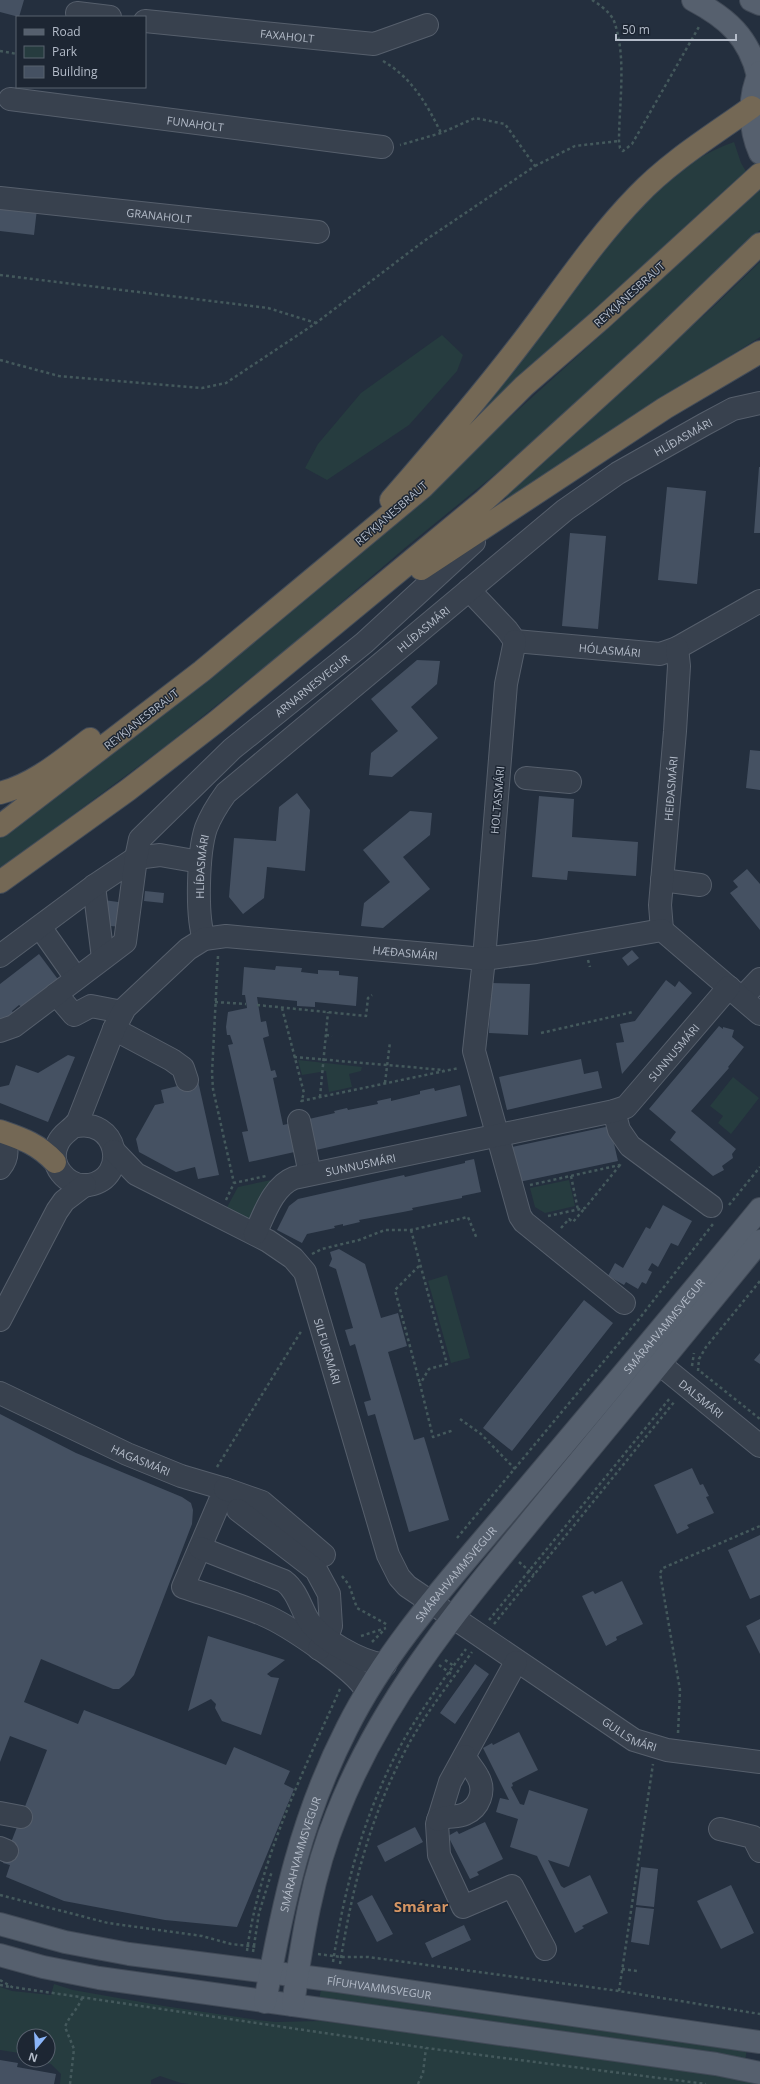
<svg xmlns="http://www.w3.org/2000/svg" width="760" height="2084" font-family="'Open Sans',sans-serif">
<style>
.green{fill:#263c3f}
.building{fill:#455162}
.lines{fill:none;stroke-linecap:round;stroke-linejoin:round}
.minor-casing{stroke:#565f6c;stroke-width:24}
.major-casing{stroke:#414a57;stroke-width:24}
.highway-casing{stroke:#434c59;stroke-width:24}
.path{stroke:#44595c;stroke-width:2.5;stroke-dasharray:3 3;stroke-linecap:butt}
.minor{stroke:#38414e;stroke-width:22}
.major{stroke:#56606e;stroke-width:22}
.highway{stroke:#746855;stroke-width:22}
.labels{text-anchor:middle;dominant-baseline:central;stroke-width:3;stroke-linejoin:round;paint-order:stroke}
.street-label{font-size:11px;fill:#b4bcc9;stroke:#1d2633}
.district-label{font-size:15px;font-weight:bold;fill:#d59563;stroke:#1d2633}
</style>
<rect width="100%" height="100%" fill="#242f3e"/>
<path class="green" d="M734 142 741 163 750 178 520 387 439 448C478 401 517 353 556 305 607 244 656 169 734 142Z
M760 188V230L634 352 493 476 406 547 294 643 167 745 0 869V838C89 772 177 705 262 634 432 490 597 340 760 188Z
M760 262V337L507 499 503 494 712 308Z
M442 335 463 355 457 371 409 425 327 480 305 468 318 444 361 393Z
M298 1060 362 1067 361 1071 349 1074 352 1087 329 1092 326 1071 302 1075Z
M733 1077 759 1098 731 1134 718 1123 723 1116 710 1106Z
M271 1180 248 1224 225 1211 238 1187Z
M569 1180 575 1206 545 1213 535 1207 530 1188Z
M447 1275 470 1358 451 1363 428 1281Z
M54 1984 73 1990 164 2006 257 2020 276 2022 321 2021 682 2069 760 2084H189L181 2083 160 2076 151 2080V2084H60L61 2074 51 2064 29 2060H48V2036H24V2059L18 2058 19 2053 0 2050V1987L12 1991 51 1995Z
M321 1990 747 2048 745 2062 319 2000Z"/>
<path class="building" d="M0 0H24L19 17 0 12Z
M0 205 37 209 34 235 0 231Z
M759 467H760V533H754Z
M667 487 706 491 697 584 658 580Z
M570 533 606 536 598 629 562 626Z
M417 660 440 661 437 684 411 707 438 738 392 777 369 775 371 753 398 731 371 699Z
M750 750 760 751V790L746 788Z
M297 793 310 810 305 871 267 867 264 898 243 914 229 897 234 838 276 841 279 807Z
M539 796 574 799 572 837 638 842 636 876 568 871 567 880 532 877Z
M410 811 432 813 430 835 403 857 430 889 383 928 361 926 364 903 390 882 363 850Z
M747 869 760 884V930L730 893 738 887 733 881Z
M145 891 164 893 163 903 144 901Z
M104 900 125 903 121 927 101 925Z
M632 950 639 958 628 966 622 958Z
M39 954 60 982 23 1008 19 1005 12 1011 14 1015 0 1024V984Z
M276 966 302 968 301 972 318 974V970L339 971V975L358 977 356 1006 315 1002V1007L297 1006V1001L257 997 261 1022 266 1021 269 1036 263 1038 271 1071 275 1070 277 1077 273 1078 283 1125 292 1123 299 1151 249 1162 242 1132 248 1131 228 1045 233 1044 230 1035H227L226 1027 228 1012 247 1008 245 995H242L244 967 275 970Z
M666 980 675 987 679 981 692 993 622 1074 616 1043 624 1042 620 1024 635 1021Z
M491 983 530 984 528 1035 489 1033Z
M719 1026 723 1029V1027L734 1030 732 1037 744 1047 728 1067 729 1068 691 1111 736 1149 732 1154 733 1158 722 1166 724 1170 713 1176 670 1140 676 1132 649 1109Z
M68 1055 75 1057 48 1122 0 1103V1087L9 1085 16 1065 38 1073Z
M581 1059 584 1074 598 1071 602 1088 507 1110 499 1077Z
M198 1081 219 1175 198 1179 195 1167 176 1172 139 1152 136 1139 155 1105 164 1103 161 1090Z
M460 1085 467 1116 316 1150 309 1119 335 1113 334 1111 347 1108 348 1110 378 1104 377 1101 391 1098V1101L420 1094V1091L434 1088 435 1091Z
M610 1126 618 1161 519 1182 512 1147Z
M474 1159 481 1192 462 1196V1198L412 1208 413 1210 403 1212 359 1220 360 1222 343 1226V1224L334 1226 335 1228 307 1234 302 1243 277 1230 289 1206 298 1199 404 1175 405 1177 465 1163V1161Z
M663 1205 692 1221 678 1246 671 1243 658 1267 652 1263 648 1270 652 1272 646 1284 642 1282 638 1289 626 1282 624 1285 608 1276 615 1263 623 1268 646 1227 650 1229Z
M339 1249 365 1264 381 1318 398 1313 407 1346 388 1352 414 1440 424 1437 449 1520 409 1532 375 1414 368 1416 364 1402 371 1400 355 1344 350 1346 345 1330 353 1328 336 1269 329 1266 332 1259 330 1252Z
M584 1300 613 1323 512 1451 483 1428Z
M760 1353V1364L754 1360Z
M0 1414 76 1453 182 1497 191 1503 193 1510 192 1524 134 1675 129 1681 119 1689H113L41 1659 24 1702 78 1724 84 1710 226 1765 234 1747 290 1771 284 1784 294 1789 237 1927 165 1920 64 1901 6 1877 10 1865 3 1863 47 1750 10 1736 0 1762Z
M692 1468 700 1485 703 1484 709 1496 706 1497 714 1513 687 1525 689 1528 677 1534 654 1485Z
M760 1535V1595L750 1599 728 1550Z
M622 1581 643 1624 616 1637 617 1640 606 1646 582 1596 593 1591 595 1594Z
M760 1619V1654L746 1626Z
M208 1636 285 1660 267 1674 271 1677 279 1678 261 1735 222 1721 215 1708 216 1704 211 1699 188 1711Z
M475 1664 489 1674 455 1724 440 1713Z
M519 1732 538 1770 512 1783 513 1786 511 1787 520 1804 524 1805 529 1790 588 1809 569 1867 548 1860 561 1886 564 1888 590 1875 608 1913 582 1926 584 1928 575 1933 537 1856 510 1847 518 1819 496 1812 500 1798 509 1800 483 1748 492 1743 493 1745Z
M485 1822 503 1859 477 1872 479 1875 470 1879 448 1836 457 1831 459 1834Z
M415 1827 423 1842 385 1862 377 1846Z
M641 1867 658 1869 654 1907 636 1905Z
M731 1885 754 1933 721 1949 697 1901Z
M372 1895 393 1934 377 1942 357 1903Z
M636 1907 654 1909 649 1945 631 1942Z
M464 1925 471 1940 432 1958 425 1943Z
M0 2060 18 2063 17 2067 56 2074 54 2084H0Z"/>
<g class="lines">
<g class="minor-casing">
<g id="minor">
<path d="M77 13 110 17"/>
<path id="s1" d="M145 21 374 44 427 25"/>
<path id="s2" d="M10 99 382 147"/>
<path id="s3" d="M0 198 318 232"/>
<path id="s4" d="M469 590 507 630 515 641 660 654 677 648 760 601"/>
<path d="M515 641 506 684 484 959 474 1051 520 1216 524 1222 624 1303"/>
<path d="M526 778 570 782"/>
<path d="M662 880 700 885"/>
<path d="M94 886 103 958"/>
<path d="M40 927 76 978"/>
<path id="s5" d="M662 930 660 905 675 731 679 666 677 648"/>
<path id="s6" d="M204 939C196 915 198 852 206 828 211 815 218 804 226 793L565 510 618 473 705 424 733 409 760 403"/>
<path d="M0 956 94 886 136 858 160 855 200 862"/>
<path d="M56 994 74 1015 91 1006 122 1012"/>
<path d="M742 998 760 979"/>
<path d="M114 1029 172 1060 183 1068 187 1080"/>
<path id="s7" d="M0 1031 14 1026 125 942 136 858 140 839 232 749 364 643 474 542"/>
<path d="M614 1111 619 1130 630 1146 711 1206"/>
<path d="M299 1121 310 1174"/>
<path id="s8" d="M73 1127C118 1115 130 1178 89 1185 67 1188 47 1164 58 1143 62 1133 72 1130 78 1121L114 1029 125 1008 188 949 204 939 226 936 484 959 536 952 662 930 760 1014"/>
<path d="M0 1134C8 1146 9 1157 0 1168"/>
<path id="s9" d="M114 1151 136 1174 268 1241 293 1258 305 1272 388 1555 399 1577 407 1586 634 1740 667 1750 760 1762"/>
<path id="s10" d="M255 1234C264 1215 273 1186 294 1178L614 1111 626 1107 729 987"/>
<path d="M0 1320 57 1211 64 1201 85 1185"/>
<path id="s11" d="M645 1352 760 1446"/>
<path id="s12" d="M0 1393 127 1454 181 1476 225 1489 183 1587C210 1596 238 1604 264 1615 286 1624 357 1671 366 1691"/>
<path d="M225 1489 262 1502 324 1555"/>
<path d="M238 1510 316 1570 329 1594 331 1626 328 1635 319 1649"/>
<path d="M200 1548 284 1581C296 1590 300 1605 307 1618 319 1639 361 1662 385 1665"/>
<path d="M516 1662 450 1782 437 1824 439 1855 463 1907 512 1886 545 1949"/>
<path d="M0 1813 21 1817"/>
<path d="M438 1820C447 1815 456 1818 465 1814 479 1808 486 1791 478 1777 474 1769 468 1764 465 1756"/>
<path d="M720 1829 753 1837 760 1851"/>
<path d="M0 1848 7 1851"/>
</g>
</g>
<g class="major-casing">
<g id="major">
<path d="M693 0C727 18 749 37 758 76"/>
<path d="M751 0 760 4"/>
<path d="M760 72C748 96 749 129 760 153"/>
<path id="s13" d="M0 1924 65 1942 129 1954 338 1981 760 2042"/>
<path d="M0 1955 43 1967 99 1978 716 2064 760 2073"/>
<path id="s14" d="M265 2002C283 1903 301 1818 347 1728 388 1646 453 1576 512 1506 595 1408 678 1309 760 1209"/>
<path d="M293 2005C302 1940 312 1875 337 1814 384 1694 465 1601 545 1503 617 1416 689 1328 760 1241"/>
</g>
</g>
<g class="highway-casing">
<path id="highway" d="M391 500C438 446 485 391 528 334 563 288 596 238 637 196 670 161 713 135 752 107
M421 569 665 408 760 352
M0 793C35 784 62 760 90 739
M0 826 202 671 423 487 524 386 600 320 760 174
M0 882 128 790 216 722 485 500 650 350 760 244
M0 1131C23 1139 38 1144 55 1162"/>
</g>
<path class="path" d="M592 0C599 4 611 13 614 21 627 57 619 103 619 141L620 148 623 151 632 144 700 25
M0 51 17 54
M383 61C412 78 427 104 441 133
M535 166 575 146 619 141
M0 275 268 308 316 323
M0 360 59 376 202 388 226 383 316 323 424 241 535 166 505 124 475 118 441 133 400 145
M218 956 212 1073 213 1089 234 1183
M588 960 590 967
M215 1002 246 1004
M257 1005 366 1016 368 998 372 995
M282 1008 304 1093 301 1102
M541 1033 633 1012
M326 1035 332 1036
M294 1057 444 1070
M385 1083 390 1042
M320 1097 328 1012
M301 1101 459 1068
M571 1176 578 1210
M530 1185 620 1165 621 1163
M226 1200 234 1183 266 1176
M729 1205 760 1167
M548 1216 585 1208 620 1165
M561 1228 569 1219 573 1222 584 1209
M411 1230 447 1364 429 1369 420 1384 433 1437 454 1430
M312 1254 322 1249 359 1240 385 1230H411L468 1217 477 1239
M419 1266 395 1290 420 1384
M692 1366 694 1353
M698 1371 699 1359 706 1347 760 1281
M701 1372 760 1419
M460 1419 481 1434 515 1469
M217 1467 302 1330
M457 1538 639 1319 713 1224
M519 1562 534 1575
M342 1576 349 1585 357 1608 388 1625
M489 1620 670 1398
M494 1624 675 1401
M361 1636 386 1628
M372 1642 385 1629
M445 1660 454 1666
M439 1665 454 1676
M678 1733 680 1690 660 1573 663 1568 760 1526
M0 1895 108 1923 202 1936 231 1944 258 1947
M247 1951C259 1861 303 1772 340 1689
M253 1952 259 1913 272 1871
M318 1954 341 1957H368L619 1991 760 2014
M333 1962C345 1884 366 1806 406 1736 424 1706 445 1677 466 1649
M340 1964C353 1883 371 1812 411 1740 429 1709 451 1681 472 1652
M622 1969 637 1971
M0 1980 12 1987 426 2048 706 2084
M0 1985 10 1987
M619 1991 653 1764
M70 2084 74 2049 65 2027C69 2016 78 2009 82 1998
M418 2084 423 2073 426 2048"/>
<use href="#minor" class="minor"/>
<use href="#major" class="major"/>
<use href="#highway" class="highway"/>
</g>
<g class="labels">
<g class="street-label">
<text stroke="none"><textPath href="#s1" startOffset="143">FAXAHOLT</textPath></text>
<text stroke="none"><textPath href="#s2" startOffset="187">FUNAHOLT</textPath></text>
<text stroke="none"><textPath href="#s3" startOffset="160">GRANAHOLT</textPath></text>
<text transform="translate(629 294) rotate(-42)">REYKJANESBRAUT</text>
<text stroke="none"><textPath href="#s6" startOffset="733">HLÍÐASMÁRI</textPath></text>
<text transform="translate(391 513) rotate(-41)">REYKJANESBRAUT</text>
<text stroke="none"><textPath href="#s6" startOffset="409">HLÍÐASMÁRI</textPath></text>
<text stroke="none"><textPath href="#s4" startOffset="164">HÓLASMÁRI</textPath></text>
<text stroke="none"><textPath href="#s7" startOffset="489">ARNARNESVEGUR</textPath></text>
<text transform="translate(141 719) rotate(-38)">REYKJANESBRAUT</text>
<text stroke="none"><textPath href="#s5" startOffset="142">HEIÐASMÁRI</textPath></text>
<text transform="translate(497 800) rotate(-85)">HOLTASMÁRI</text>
<text stroke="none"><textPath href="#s6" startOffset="73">HLÍÐASMÁRI</textPath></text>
<text stroke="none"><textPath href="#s8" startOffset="624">HÆÐASMÁRI</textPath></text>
<text stroke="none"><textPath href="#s10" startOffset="482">SUNNUSMÁRI</textPath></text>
<text stroke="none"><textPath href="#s10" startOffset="138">SUNNUSMÁRI</textPath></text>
<text stroke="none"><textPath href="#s14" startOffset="800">SMÁRAHVAMMSVEGUR</textPath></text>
<text stroke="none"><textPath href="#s9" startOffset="311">SILFURSMÁRI</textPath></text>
<text stroke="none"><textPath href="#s11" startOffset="73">DALSMÁRI</textPath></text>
<text stroke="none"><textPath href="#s12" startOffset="156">HAGASMÁRI</textPath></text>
<text stroke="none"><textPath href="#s14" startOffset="476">SMÁRAHVAMMSVEGUR</textPath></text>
<text stroke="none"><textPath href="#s9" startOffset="828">GULLSMÁRI</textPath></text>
<text stroke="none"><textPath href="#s14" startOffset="152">SMÁRAHVAMMSVEGUR</textPath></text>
<text stroke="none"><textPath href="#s13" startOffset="385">FÍFUHVAMMSVEGUR</textPath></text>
</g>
<g class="district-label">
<text x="421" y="1906">Smárar</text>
</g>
</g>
<rect x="16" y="16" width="130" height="72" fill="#1d2633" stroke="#59626f"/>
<rect x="24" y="29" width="20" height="6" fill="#56606e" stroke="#59626f"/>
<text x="52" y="36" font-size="12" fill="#b4bcc9">Road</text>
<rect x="24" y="46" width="20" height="12" fill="#263c3f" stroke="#59626f"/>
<text x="52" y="56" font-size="12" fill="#b4bcc9">Park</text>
<rect x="24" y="66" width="20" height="12" fill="#455162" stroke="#59626f"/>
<text x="52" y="76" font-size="12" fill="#b4bcc9">Building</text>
<g transform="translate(36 2048) rotate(198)"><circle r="19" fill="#1d2633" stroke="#59626f"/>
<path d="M0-3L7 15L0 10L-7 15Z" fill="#8ab4f8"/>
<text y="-6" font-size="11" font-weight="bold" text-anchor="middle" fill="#b4bcc9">N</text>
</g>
<path d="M616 34v6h120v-6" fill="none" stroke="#b4bcc9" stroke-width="2"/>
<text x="622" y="34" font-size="12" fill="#b4bcc9" stroke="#1d2633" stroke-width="3" paint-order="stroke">50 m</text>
</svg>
